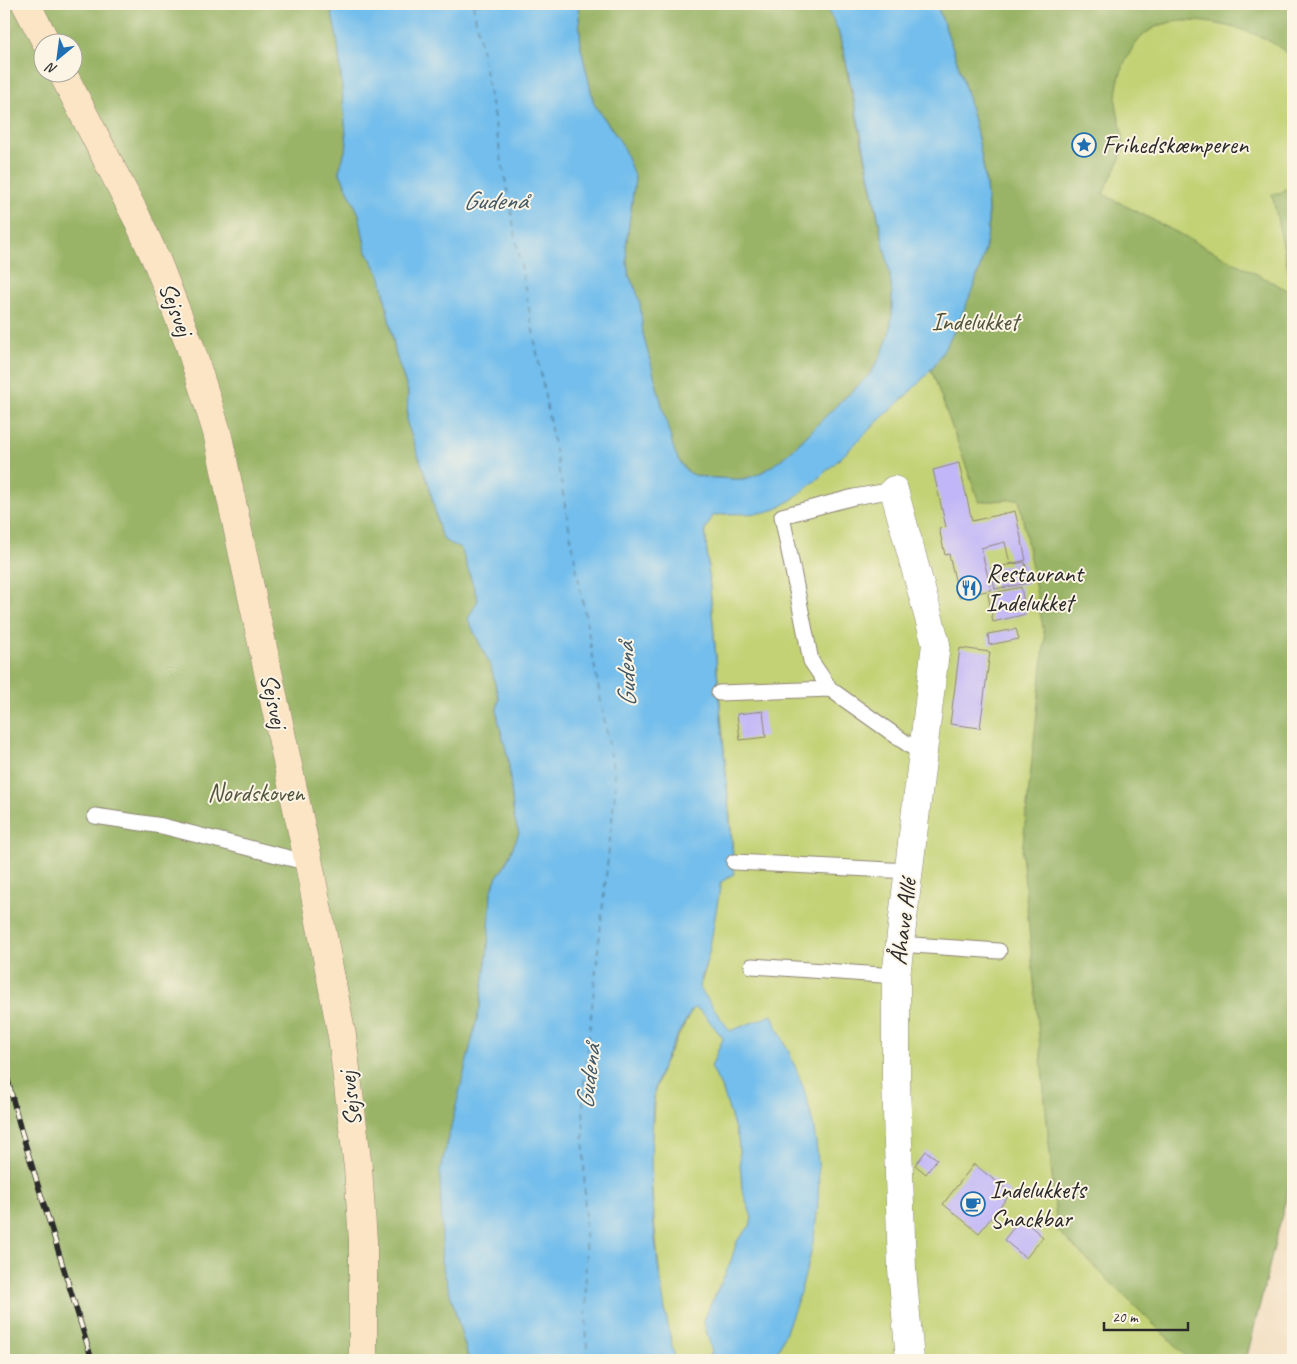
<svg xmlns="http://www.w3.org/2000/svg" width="1297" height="1364" font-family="Caveat,sans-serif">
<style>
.green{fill:#c2d274;stroke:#767e50}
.forest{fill:#99b466;stroke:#627048;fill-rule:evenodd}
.water{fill:#73beec;stroke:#4f748c}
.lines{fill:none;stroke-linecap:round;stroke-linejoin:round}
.ferry{stroke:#415765;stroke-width:1;stroke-dasharray:6 5;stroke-linecap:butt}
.building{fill:#c1b6f7}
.lane-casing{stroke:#8e8475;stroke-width:17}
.street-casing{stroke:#8e8475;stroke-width:29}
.secondary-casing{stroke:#8e8475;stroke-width:29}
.lane{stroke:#fff;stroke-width:15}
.street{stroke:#fff;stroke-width:28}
.secondary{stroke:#fce5c4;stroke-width:28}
.rail-casing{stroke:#2b2b2b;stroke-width:5.5}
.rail{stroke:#fcf5e5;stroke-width:4;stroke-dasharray:11;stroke-linecap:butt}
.labels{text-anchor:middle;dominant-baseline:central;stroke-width:4;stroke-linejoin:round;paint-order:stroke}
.poi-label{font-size:25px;fill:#2b2b2b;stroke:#fcf5e5;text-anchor:start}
.street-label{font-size:25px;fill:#2b2b2b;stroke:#fcf5e5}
.park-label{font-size:25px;fill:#51553d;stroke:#fcf5e5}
.water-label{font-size:26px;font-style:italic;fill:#415765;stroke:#fcf5e5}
</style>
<rect width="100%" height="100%" fill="#fcf5e5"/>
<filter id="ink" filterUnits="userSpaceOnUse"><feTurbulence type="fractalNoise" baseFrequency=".02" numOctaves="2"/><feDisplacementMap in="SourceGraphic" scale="10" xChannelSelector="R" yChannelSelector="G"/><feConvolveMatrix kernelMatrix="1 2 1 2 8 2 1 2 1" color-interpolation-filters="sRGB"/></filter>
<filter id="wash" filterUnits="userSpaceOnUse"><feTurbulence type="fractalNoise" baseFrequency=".0096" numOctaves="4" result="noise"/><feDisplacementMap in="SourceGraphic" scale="20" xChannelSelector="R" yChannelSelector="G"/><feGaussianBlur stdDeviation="1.12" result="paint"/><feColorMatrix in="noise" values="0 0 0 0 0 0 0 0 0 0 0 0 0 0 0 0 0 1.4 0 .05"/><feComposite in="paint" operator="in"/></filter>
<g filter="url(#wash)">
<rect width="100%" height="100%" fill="#f2ddbf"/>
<path class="green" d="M578 4H1293V1170L1246 1360H675L661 1292 654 1217 650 1162 655 1091 662 1067 692 1010 704 974 721 882 734 869 731 829 705 530 707 525Z"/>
<path class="forest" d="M4 4H330L338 43 347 145 339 171 359 214 366 250 381 277 396 355 408 391 407 423 429 485 440 532 445 541 461 548 478 600 468 619 491 667 499 699 497 710 499 723 508 757 514 818 519 833 505 866 496 878 491 893 488 948 480 1007 455 1112 441 1261 469 1360H4ZM42 42H72V72H42Z
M578 4H825L838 30 890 275C894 310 894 332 877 363 868 380 848 394 835 407 811 430 777 473 743 479 735 480 725 478 717 478 691 477 684 474 674 450L643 334 636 290 629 276 627 264 626 246 635 178 613 130 594 104 581 48Z
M936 4H1293V60C1274 37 1240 28 1212 23 1192 20 1170 19 1152 29 1130 42 1116 76 1116 101 1116 111 1125 140 1124 146 1121 162 1109 179 1103 194L1293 293V1170L1246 1360H1190L1057 1230 1022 853 1045 638 1019 499 979 502 931 369C952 339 981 277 987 240 996 180 960 60 936 4Z
M1293 183V293L1272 194H1280Z"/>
<path class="water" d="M330 4H578L581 48 594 104 622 144 635 178 626 246 627 264 629 276 636 290 640 303 643 334 674 450C684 474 691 477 717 478 725 478 735 480 743 479 777 473 811 430 835 407 848 394 868 380 877 363 894 332 894 310 890 275L844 51 838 30 825 4H936C961 64 990 162 988 227 987 264 955 337 933 367 915 390 889 410 868 431 849 450 797 502 773 510 754 517 732 511 713 516L705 530 734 869V874L721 882 709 953 699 987 730 1031 772 1015C784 1043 800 1073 808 1103 833 1196 811 1275 774 1360H707L712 1352 704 1323V1318L730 1264 737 1241 750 1226 752 1218 742 1189 738 1139 723 1091 711 1067 723 1038 702 1012 695 1008 692 1010C678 1034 662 1061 655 1089 652 1103 652 1119 652 1134 648 1210 659 1286 675 1360H469L441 1261 442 1243 440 1172 480 1007 488 948 491 893 496 878 505 866 519 833 514 818 508 757 499 723 497 710 499 699 491 667 468 619 478 600 461 548 445 541 440 532 429 485 407 423 408 391 396 355 381 277 366 250 359 214 339 171 347 145 338 43Z"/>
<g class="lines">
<path class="ferry" d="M473 4 616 783 583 1091 587 1360"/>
</g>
<g id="blocks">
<path class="building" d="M959 463 972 521 1015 511 1026 560 1010 564 1005 542 981 548 991 590 959 597 949 554 945 555 939 528 946 527 933 470Z
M1025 562 1029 583 995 589 991 568Z
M1021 587 1026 614 993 622 988 594Z
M1016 629 1019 639 989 645 988 634Z
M960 648 990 652 980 728 950 724Z
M763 711 766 737 740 740 737 714Z
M926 1151 937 1159 926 1174 915 1165Z
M974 1164 1011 1193 979 1233 943 1204Z
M1021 1218 1043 1237 1026 1258 1004 1240Z"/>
</g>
</g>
<g filter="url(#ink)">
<use href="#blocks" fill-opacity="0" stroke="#8e8475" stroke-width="1"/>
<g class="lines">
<g class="lane-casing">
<path id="lane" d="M830 689 811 661 782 516 854 497 894 490
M719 693 830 689 923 755
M95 816 162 826 309 863
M734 862 909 871
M899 944 999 951
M752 966 896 976"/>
</g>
<g class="street-casing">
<path id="street" d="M894 490 936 644 896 976V1080L902 1269 910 1360"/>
</g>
<g class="secondary-casing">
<path id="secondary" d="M26 4 46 42
M62 72 137 218 158 264 190 346 217 432 310 869 342 1036 358 1168 363 1241V1360"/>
</g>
<use href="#lane" class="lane"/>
<use href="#street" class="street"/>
<use href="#secondary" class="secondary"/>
<g class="rail-casing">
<path id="rail" d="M4 1065 20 1127 92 1360"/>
</g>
<use href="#rail" class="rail"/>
</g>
</g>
<defs>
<g id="sight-ring" transform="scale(1.25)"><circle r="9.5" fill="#fcf5e5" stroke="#1f6fb2" stroke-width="1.5"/><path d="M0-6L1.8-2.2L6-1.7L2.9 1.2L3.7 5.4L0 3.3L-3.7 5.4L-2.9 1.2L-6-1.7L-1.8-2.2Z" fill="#1f6fb2"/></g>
<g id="restaurant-ring" transform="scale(1.25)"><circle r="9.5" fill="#fcf5e5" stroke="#1f6fb2" stroke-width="1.5"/><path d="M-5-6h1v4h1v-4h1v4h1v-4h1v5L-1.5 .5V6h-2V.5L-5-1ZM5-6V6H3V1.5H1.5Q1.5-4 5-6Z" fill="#1f6fb2"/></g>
<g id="cafe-ring" transform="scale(1.25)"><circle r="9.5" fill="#fcf5e5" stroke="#1f6fb2" stroke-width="1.5"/><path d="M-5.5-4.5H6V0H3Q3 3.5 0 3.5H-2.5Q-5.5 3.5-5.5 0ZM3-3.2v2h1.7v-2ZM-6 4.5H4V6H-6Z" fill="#1f6fb2"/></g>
</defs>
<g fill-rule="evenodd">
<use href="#sight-ring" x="1084" y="145"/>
<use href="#restaurant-ring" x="969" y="588"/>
<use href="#cafe-ring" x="973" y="1204"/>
</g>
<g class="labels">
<g class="poi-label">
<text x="1102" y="145">Frihedskæmperen</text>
<text x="986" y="574">Restaurant<tspan x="986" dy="29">Indelukket</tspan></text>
<text x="990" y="1190">Indelukkets<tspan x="990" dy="29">Snackbar</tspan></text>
</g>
<g class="street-label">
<text transform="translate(176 309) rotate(69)">Sejsvej</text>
<text transform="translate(274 701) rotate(78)">Sejsvej</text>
<text transform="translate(903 922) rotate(-83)">Åhave Allé</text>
<text transform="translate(350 1099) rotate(-97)">Sejsvej</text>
</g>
<g class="park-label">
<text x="975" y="322">Indelukket</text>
<text x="256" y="793">Nordskoven</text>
</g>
<g class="water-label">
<text x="495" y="200">Gudenå</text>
<text transform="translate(626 675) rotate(-92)">Gudenå</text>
<text transform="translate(588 1077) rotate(-83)">Gudenå</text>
</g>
</g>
<rect width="1297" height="1364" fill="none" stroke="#fcf5e5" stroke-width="20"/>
<g transform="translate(58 58) rotate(209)"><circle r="24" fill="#fcf5e5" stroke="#a8a49b"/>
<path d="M0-4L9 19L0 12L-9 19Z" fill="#1f6fb2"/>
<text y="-8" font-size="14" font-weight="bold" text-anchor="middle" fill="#2b2b2b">N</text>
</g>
<path d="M1104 1322v8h84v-8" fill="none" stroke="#2b2b2b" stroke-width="2.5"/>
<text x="1112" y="1322" font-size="15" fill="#2b2b2b" stroke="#fcf5e5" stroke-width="4" paint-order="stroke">20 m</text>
</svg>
